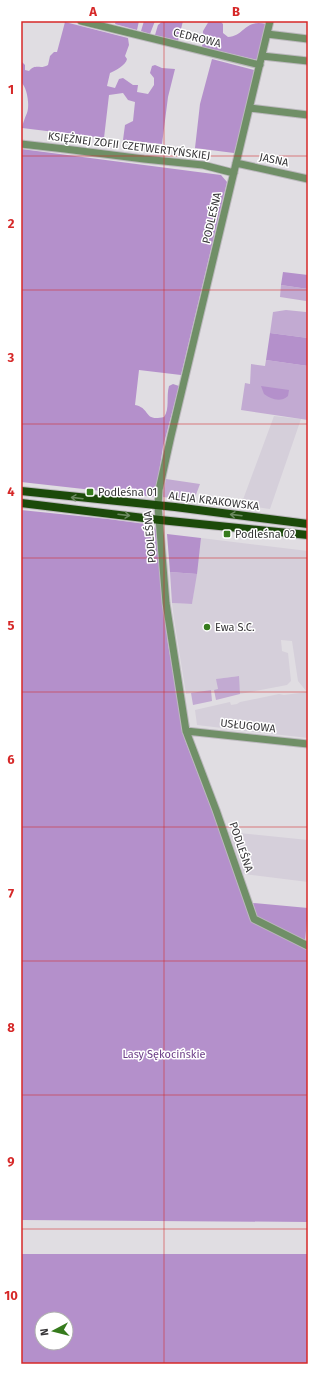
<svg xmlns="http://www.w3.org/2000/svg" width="329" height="1385" font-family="'Fira Sans',sans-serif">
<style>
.built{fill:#d5cfda}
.green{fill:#c2aad2}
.forest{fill:#b490cb;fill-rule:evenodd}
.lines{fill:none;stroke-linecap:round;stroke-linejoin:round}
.minor-casing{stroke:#bbb8bd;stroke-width:9}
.major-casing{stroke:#bbb8bd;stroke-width:10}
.minor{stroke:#708f67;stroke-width:7}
.major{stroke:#1c4a0a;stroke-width:8}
.oneway{stroke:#6b8960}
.grid{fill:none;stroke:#d62828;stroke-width:1;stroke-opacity:0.55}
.poi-dot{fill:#367b1d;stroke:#fff;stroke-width:1.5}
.labels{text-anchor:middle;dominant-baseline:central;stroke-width:3;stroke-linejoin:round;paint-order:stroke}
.street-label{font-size:11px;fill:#373638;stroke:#fff}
.poi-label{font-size:11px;fill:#373638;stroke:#fff;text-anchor:start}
.park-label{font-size:11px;fill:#6c3e87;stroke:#fff}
.neatline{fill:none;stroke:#d62828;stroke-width:1.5}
.grid-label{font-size:13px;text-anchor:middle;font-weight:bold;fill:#d62828}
</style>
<rect width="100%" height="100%" fill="#e0dde2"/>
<path class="built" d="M274 416 301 419 270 509 241 505Z
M201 538 308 551V738L197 725 195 710 230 702 231 705 237 704 240 702 279 694 284 695 307 692 298 681 292 641 281 640 282 651 288 653 291 681 287 685 240 694 238 676 217 679 218 690 186 694 174 619 172 603 192 604Z
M229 832 308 840V882L243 874Z"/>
<path class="green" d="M281 285 308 289V338L270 333 273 312 286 310 306 312V301L280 297Z
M266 360 308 366V420L241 410 245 383 250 384 251 364 265 366Z
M166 479 200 484 194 500 162 497Z
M170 572 197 574 192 604 172 603Z
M239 676 240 694 216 700 214 690 218 689 216 679Z
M211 690 212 701 193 705 191 693Z"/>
<path class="forest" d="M116 21H139L137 30 115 24Z
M144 21H155L150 34 141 31Z
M163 21H183L178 41 155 35 158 25Z
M209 21 221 22 223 24V33L228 37C245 36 244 19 266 24L257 60 202 47 203 31Z
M65 22 128 38 129 45 125 56 127 59C126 65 115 71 110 73L107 86 115 88 119 79 123 78 133 85H138L137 92 148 94 154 85V78L150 73 152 66 155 65 162 68 175 69 168 97 162 144 123 140 125 125 133 121 135 102 128 100 123 93 109 95 104 138 22 128C23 122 25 118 27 113 30 105 27 87 21 82V61L25 65V70L29 71C36 63 40 70 48 65L50 56 54 52H57Z
M212 59 254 70 246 112 234 153 195 148 200 104Z
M21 149 221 175 227 182 181 375 139 370 135 405C151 408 143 422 164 417 170 409 166 396 169 386L173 384 179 386 163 447 155 497 21 482Z
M283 272 308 275V289L281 285Z
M270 333 308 338V366L266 360Z
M261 386 289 390 288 396C280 403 271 399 264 394Z
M21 510 108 519 153 525 157 531 161 578 168 644 185 740 236 873 251 919 308 948V1222L21 1220Z
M167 534 201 538 197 574 170 572Z
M253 903 308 908 305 942 258 919Z
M21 1254H308V1364H21ZM42 1319H66V1343H42Z"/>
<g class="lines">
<g class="minor-casing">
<path id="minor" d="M81 21 260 65
M270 21 171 436 159 490 158 506 166 603 186 731 216 810 254 919 308 946
M267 34 308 39
M262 56 308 61
M250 108 308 115
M21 144 65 149 144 159 203 165 234 173
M236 163 308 179
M186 731 308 744"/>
</g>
<g class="major-casing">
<path id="major" d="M21 491 175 507 308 524
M21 503 160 520 308 535"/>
</g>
<use href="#minor" class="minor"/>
<use href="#major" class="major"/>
</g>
<defs><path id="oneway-shaft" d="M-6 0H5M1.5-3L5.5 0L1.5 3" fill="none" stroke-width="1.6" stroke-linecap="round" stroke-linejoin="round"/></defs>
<g class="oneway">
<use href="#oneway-shaft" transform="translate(77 498) rotate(-173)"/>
<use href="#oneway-shaft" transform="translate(124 515) rotate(7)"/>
<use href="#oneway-shaft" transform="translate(236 515) rotate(-173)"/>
</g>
<path class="grid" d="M164 21V1364M21 156H308M21 290H308M21 424H308M21 558H308M21 692H308M21 827H308M21 961H308M21 1095H308M21 1229H308"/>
<g class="poi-dot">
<rect x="86" y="488" width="8" height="8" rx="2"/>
<rect x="223" y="530" width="8" height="8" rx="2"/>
<circle cx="207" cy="627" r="4"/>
</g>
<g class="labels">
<g class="street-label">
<text transform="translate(197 38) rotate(14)">CEDROWA</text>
<text transform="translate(129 146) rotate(7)">KSIĘŻNEJ ZOFII CZETWERTYŃSKIEJ</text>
<text transform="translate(274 160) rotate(12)">JASNA</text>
<text transform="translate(212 218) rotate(-77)">PODLEŚNA</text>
<text transform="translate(214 501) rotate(7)">ALEJA KRAKOWSKA</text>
<text transform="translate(150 537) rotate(-95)">PODLEŚNA</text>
<text transform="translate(248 726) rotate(6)">USŁUGOWA</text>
<text transform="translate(241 847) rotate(71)">PODLEŚNA</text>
</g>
<g class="poi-label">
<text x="98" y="492">Podleśna 01</text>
<text x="235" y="534">Podleśna 02</text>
<text x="215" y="627">Ewa S.C.</text>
</g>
<g class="park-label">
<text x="164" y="1054">Lasy Sękocińskie</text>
</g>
</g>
<rect width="329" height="1385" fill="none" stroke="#ffffff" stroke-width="44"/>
<g transform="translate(54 1331) rotate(263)"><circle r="19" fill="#ffffff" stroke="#afafaf"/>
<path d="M0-3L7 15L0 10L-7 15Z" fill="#367b1d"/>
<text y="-6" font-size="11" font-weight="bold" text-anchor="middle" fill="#373638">N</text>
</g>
<rect x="22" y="22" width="285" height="1341" class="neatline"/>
<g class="grid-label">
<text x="93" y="16">A</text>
<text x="236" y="16">B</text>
<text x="11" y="94">1</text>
<text x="11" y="228">2</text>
<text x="11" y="362">3</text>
<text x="11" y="496">4</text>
<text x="11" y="630">5</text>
<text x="11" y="764">6</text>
<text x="11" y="898">7</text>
<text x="11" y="1032">8</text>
<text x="11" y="1166">9</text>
<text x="11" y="1300">10</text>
</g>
</svg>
